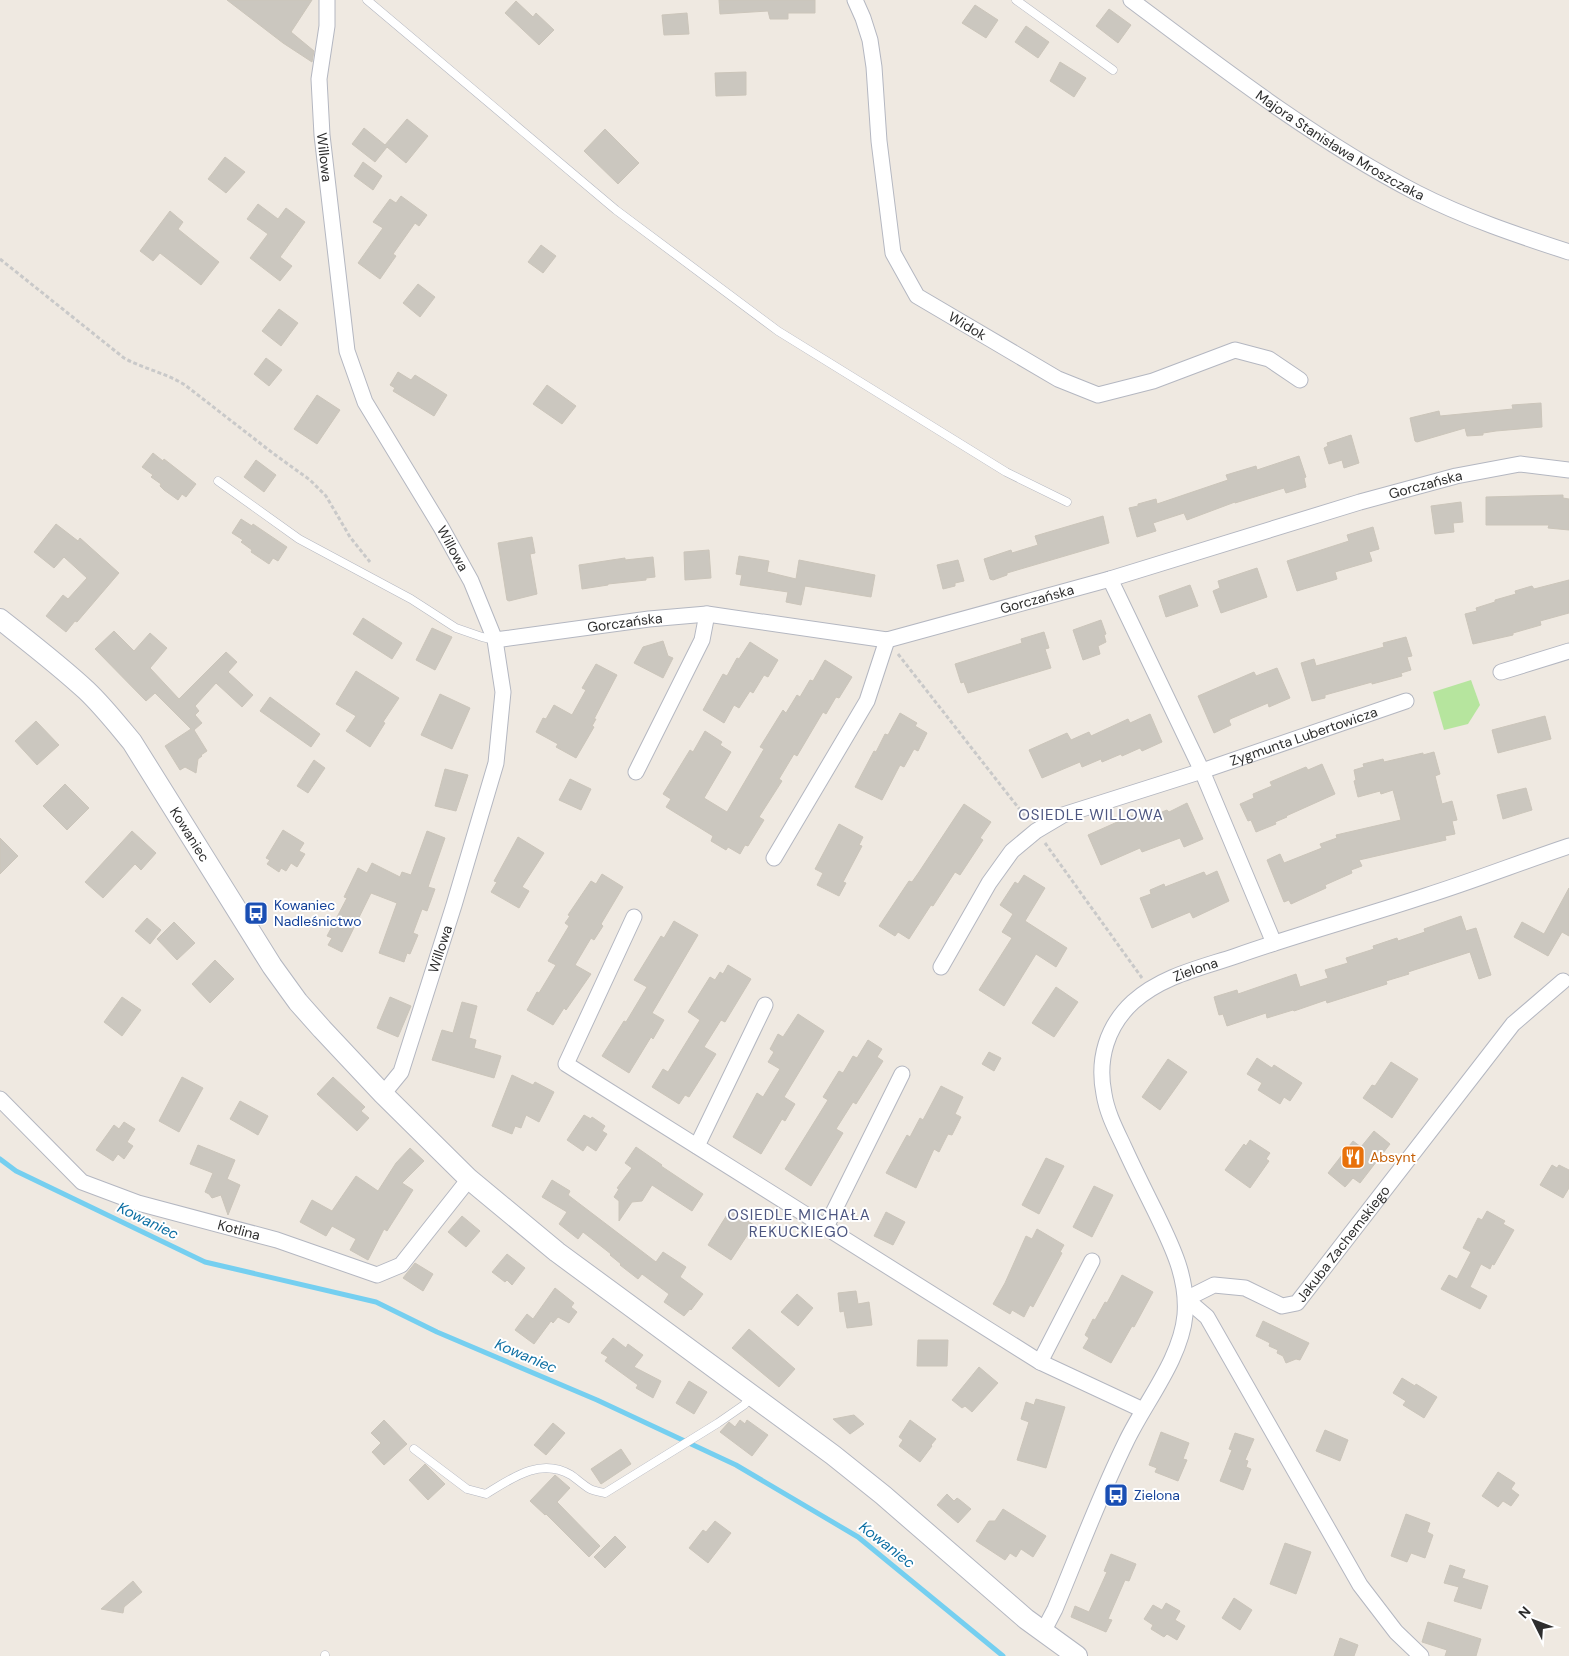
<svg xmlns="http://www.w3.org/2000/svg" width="1569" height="1656" font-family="'DM Sans',sans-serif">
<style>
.green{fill:#b6e59e}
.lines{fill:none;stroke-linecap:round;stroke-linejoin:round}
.stream{stroke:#75cff0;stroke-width:5}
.building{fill:#cbc7bf;stroke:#cbc5ba}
.lane-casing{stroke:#b4b7c1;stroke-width:9}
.street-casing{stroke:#b4b7c1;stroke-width:17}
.secondary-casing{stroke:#b4b7c1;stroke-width:22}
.path{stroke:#c9c9c9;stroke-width:3;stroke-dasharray:4 2.5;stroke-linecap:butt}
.lane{stroke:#fff;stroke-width:8}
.street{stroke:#fff;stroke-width:15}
.secondary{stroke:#fff;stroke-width:20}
.labels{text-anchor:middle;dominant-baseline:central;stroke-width:4;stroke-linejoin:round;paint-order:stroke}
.street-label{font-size:14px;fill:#2e2e2e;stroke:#fff}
.transit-label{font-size:14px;fill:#164399;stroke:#fff;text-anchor:start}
.food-label{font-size:14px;fill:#c56008;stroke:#fff;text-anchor:start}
.neighbourhood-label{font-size:15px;letter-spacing:1px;fill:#4d5680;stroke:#fff}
.water-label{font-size:15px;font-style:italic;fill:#0d6fa3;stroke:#fff}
</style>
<rect width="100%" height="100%" fill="#efe9e1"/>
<path class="green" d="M1471 680 1480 705 1468 724 1444 730 1433 692Z"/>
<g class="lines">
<path class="stream" d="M0 1159 16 1171 205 1262 376 1302 437 1332 597 1400 736 1465 858 1537 1003 1656"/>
</g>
<path class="building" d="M227 0H312L291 32 314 51 312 62 283 43Z
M719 0H815V13H788V19H770L768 11 720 14Z
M516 1 533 17 536 13 554 30 539 45 505 13Z
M975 5 998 20 986 38 962 23Z
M1109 9 1131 25 1118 43 1096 26Z
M687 13 689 34 664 35 662 15Z
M1026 26 1049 42 1038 58 1015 42Z
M1060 62 1086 78 1074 97 1050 81Z
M746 72V95L716 96 715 73Z
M407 119 428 136 406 163 387 147 375 162 352 144 364 128 385 145Z
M605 129 639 163 618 184 584 151Z
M225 157 245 172 226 193 208 179Z
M363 162 382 176 373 190 354 176Z
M401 196 427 215 419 226 415 223 393 254 396 256 380 279 358 263 383 228 373 222 390 199 396 203Z
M258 204 278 219 286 208 305 222 280 257 292 266 280 281 250 258 268 234 247 219Z
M170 211 183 222 178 229 219 262 201 285 160 253 153 261 140 251Z
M541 245 556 256 543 273 528 262Z
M418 284 435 297 420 317 403 303Z
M279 309 298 323 281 346 262 331Z
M266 358 282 370 269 386 254 374Z
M398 372 411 380 415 375 447 395 434 416 393 391 395 388 390 385Z
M547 385 576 406 562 424 533 404Z
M317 395 340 410 317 444 294 429Z
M1541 403 1542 427 1496 431 1483 433V435L1467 436 1465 428 1417 442 1415 441 1410 418 1439 411 1440 416 1513 409 1512 405Z
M1351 435 1359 463 1344 468 1342 460 1329 464 1324 448 1328 446 1327 443Z
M153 453 163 461 164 459 196 484 186 497 182 494 178 500 164 490 160 486 161 484 151 477 153 475 142 467Z
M1299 456 1306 477 1304 478 1306 487 1286 493 1284 488 1235 503V502L1187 520 1184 513 1153 523 1156 531 1137 537 1129 508 1138 506V504L1156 499 1157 504 1228 480 1226 475 1256 466 1257 470Z
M256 460 276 475 264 492 244 477Z
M1563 495V498L1569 499V530L1548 528 1549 525H1486V497Z
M1461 502 1463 522 1453 523 1454 532 1435 534 1431 506Z
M1103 516 1109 543 1007 573V575L993 580 990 579 984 559 1011 550 1012 553 1038 545 1035 536Z
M241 519 252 526 253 524 287 547 278 561 273 558 269 564 251 552 252 550 241 542 243 540 232 533Z
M56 524 78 541 80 538 119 573 77 622 75 621 66 632 46 616 63 595 68 599 87 578 64 557 54 568 34 552Z
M1373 527 1379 549 1369 552 1372 561 1335 572 1337 579 1297 591 1287 561 1349 541 1347 535Z
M532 537 535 553 530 554 537 594 509 601 507 600 498 543Z
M709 550 711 578 685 580 684 552Z
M739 556 769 561 767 572 796 579 799 560 875 575 871 597 805 586 801 605 786 602 788 592 740 585 742 575 736 574Z
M653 557 655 577 646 578V580L608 584V585L582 589 579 565 625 558V560Z
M958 560 964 581 955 583V586L943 589 937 565Z
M1257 568 1267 597 1221 613 1213 591 1220 588 1218 581Z
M1569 580V613L1540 621 1541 625 1513 633V635L1473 644 1465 614 1477 611 1476 608 1495 602V600L1516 594 1515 591 1532 586 1534 589Z
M1190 585 1198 606 1166 617 1159 596Z
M363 618 402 643 392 659 353 634Z
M1101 620 1106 634 1104 635 1106 642 1098 646 1100 654 1083 660 1073 630Z
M432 628 452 637 435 670 416 660Z
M114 631 134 651 150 633 167 648 150 668 179 699 226 652 237 662 228 672 253 695 242 707 216 683 195 706 199 711 195 715 202 723 194 730 207 751 201 755 202 756 198 759 196 773 185 767 180 770 165 746 191 729 155 693 146 701 95 649Z
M1044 632 1049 648 1045 649 1051 668 968 693 964 682 961 683 955 664 1022 643 1021 639Z
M1406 637 1412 656 1407 657 1411 670 1401 673 1402 676 1372 684V682L1325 695V698L1312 701 1301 663 1314 659 1316 666 1384 647 1383 643Z
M663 641 668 656 673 658 663 678 634 663 643 647Z
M750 642 778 660 768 677 764 675 753 693 750 691 739 708 734 705 724 723 703 710 723 674 727 676 737 658 739 659Z
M825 660 852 677 839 698 836 697 826 714 823 712 797 756 794 754 779 779 782 781 759 817 764 820 748 846 745 845 740 854 728 847 726 850 711 841 713 836 666 807 671 799 663 794 690 750 693 752 705 731 722 742 720 745 731 752 704 798 727 812 764 749 760 747 783 710 786 713 797 695 800 697 810 680 813 681Z
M596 664 617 675 594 719H596L592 726 594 727 576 758 556 747 558 744 536 732 543 718 546 719 554 705 572 715 586 690 582 688Z
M1277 668 1290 698 1269 707 1268 703 1230 719 1229 721 1231 725 1214 733 1198 696 1254 672 1256 676Z
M356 671 399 698 383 722 385 723 370 747 346 731 356 716 336 704Z
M440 694 470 708 452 749 421 735Z
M270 697 320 734 311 747 260 711Z
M900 713 917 723 915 726 927 733 918 751 914 749 904 767 900 765 882 800 855 787 874 751 876 752 885 734 888 735Z
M1150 714 1162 742 1142 751 1140 748 1122 756 1121 754 1102 762 1101 759 1082 767 1080 762 1042 778 1029 750 1067 733 1071 740 1089 732 1091 736 1128 719 1130 723Z
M1545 716 1551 739 1498 753 1492 730Z
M36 721 59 745 37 765 15 741Z
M1434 752 1440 774 1435 776 1442 804 1452 801 1457 820 1452 821 1455 834 1445 836 1446 840 1359 860 1362 866 1351 870 1352 873 1325 885 1326 888 1291 904 1289 900 1284 902 1267 860 1280 854 1284 863 1322 848 1320 844 1337 838 1336 835 1401 820 1393 790 1381 794 1380 791 1358 797 1354 781 1356 780 1354 770 1364 767 1363 764 1383 759 1384 762 1423 753V755Z
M314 760 325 768 308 793 297 786Z
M1322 764 1335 794 1286 816 1287 817 1275 822 1276 824 1256 832 1251 820 1248 821 1240 804 1254 798 1253 794 1272 786 1270 782 1306 767 1308 770Z
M445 769 468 775 456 811 435 806Z
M570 779 591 789 581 810 559 800Z
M65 784 89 808 67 830 43 806Z
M1526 788 1532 810 1503 819 1497 795Z
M1187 803 1203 839 1184 847 1180 838 1142 852 1140 848 1101 865 1088 835 1133 815 1135 818 1155 810 1157 814 1167 810 1169 812Z
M964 804 991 822 980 838 983 840 960 875 955 872 933 906 931 905 909 939 898 932 895 936 879 926 909 881 912 882 919 872Z
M839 824 863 837 859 845 862 846 843 882 846 883 839 896 817 885 823 873 815 869Z
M283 830 304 843 299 851 305 854 297 867 291 863 286 871 281 868 279 872 267 864 270 860 266 858Z
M132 831 156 853 141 870 135 864 103 898 85 882Z
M427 831 445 838 428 887 435 889 427 911 422 909 413 933 418 935 410 954 407 953 404 962 379 953 397 903 371 893 342 952 328 945 332 938 327 936 347 898 344 897 358 868 367 873 372 863 400 877 402 872 411 875Z
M518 837 544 853 522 887 529 891 519 908 491 892 497 882 494 881Z
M0 838 18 856 0 874Z
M1217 871 1229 901 1193 918 1190 912 1152 928 1140 898 1151 894 1150 890 1164 884 1165 887 1204 872 1206 876Z
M602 874 623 887 601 924 603 926 594 940 591 938 575 965 591 974 566 1010 564 1008 553 1025 527 1010 537 992 539 993 556 965 548 961 569 926 565 923 570 916 568 915 591 881 596 884Z
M1024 875 1045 888 1025 921 1067 948 1056 967 1036 954 1004 1006 979 990 1012 938 1002 932 1013 914 1000 905 1015 882 1018 884Z
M1569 888V936L1562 932 1548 956 1514 937 1522 922 1544 934Z
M1461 916 1466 931 1476 928 1491 975 1479 979 1470 952 1408 972 1409 974 1386 981 1387 984 1327 1003 1326 1000 1294 1011 1293 1010 1267 1018 1266 1013 1227 1026 1223 1014 1219 1015 1214 997 1237 990 1238 994 1296 974 1300 987 1328 978 1325 970 1348 963 1346 958 1374 949 1373 946 1397 938 1398 941 1425 932 1424 929Z
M147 918 161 930 150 944 135 931Z
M674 921 698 935 652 1013 664 1020 653 1039 651 1037 629 1073 602 1056 624 1021 626 1022 647 987 634 980 661 936 664 938Z
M174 922 195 943 177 960 157 939Z
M215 960 234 979 210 1003 192 984Z
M728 965 751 979 725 1022 721 1020 704 1047 716 1054 689 1097 685 1095 679 1104 652 1087 663 1069 668 1072 700 1020 688 1012 710 977 715 980 720 972 723 974Z
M1056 987 1078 1002 1054 1037 1032 1023Z
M122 997 141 1010 122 1036 104 1022Z
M390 997 411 1006 398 1037 377 1028Z
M462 1002 477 1006 469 1038 476 1040 474 1048 501 1056 494 1078 432 1060 442 1030 453 1033Z
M798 1014 824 1031 784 1097 795 1104 785 1121 782 1119 761 1154 733 1137 757 1093 763 1097 780 1069 768 1062 774 1052 770 1049 778 1034 783 1037Z
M868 1040 882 1049 877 1057 883 1061 856 1104 853 1102 836 1129 843 1133 811 1186 785 1169 828 1100 823 1097 839 1071 843 1073 853 1056 857 1058Z
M989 1052 1001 1058 994 1071 982 1064Z
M1257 1058 1272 1068 1274 1065 1302 1083 1290 1101 1284 1097 1280 1104 1258 1090 1262 1083 1247 1074Z
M1168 1059 1187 1072 1160 1110 1142 1097Z
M1391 1062 1418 1079 1392 1118 1363 1098 1372 1085 1375 1086Z
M512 1075 533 1085 535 1082 554 1092 539 1122 526 1115 521 1128 515 1126 512 1134 492 1126Z
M182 1077 203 1088 179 1132 159 1121Z
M333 1077 365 1107 361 1111 369 1118 357 1131 317 1094Z
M941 1086 963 1097 955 1114 961 1117 952 1135 948 1134 939 1152 934 1149 916 1188 886 1173 907 1135 910 1137 920 1118 923 1120Z
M240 1101 268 1116 258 1135 230 1119Z
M584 1115 591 1119 592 1117 605 1126 602 1131 607 1134 596 1151 587 1145 583 1151 567 1140Z
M124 1122 135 1129 127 1142 133 1146 124 1159 118 1154 113 1161 96 1150 114 1125 119 1129Z
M1374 1131 1390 1144 1360 1183 1353 1178 1345 1187 1328 1173 1353 1141 1361 1147Z
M1250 1140 1270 1153 1266 1159 1269 1161 1250 1188 1225 1170 1244 1144 1246 1146Z
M198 1145 235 1160 227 1179 240 1185 228 1215 221 1195 212 1198 209 1194 205 1192 213 1173 190 1164Z
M636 1147 662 1165 661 1166 703 1194 692 1211 652 1185 642 1201 632 1202 619 1221V1201L614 1197 619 1189 617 1188 632 1168 625 1163Z
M410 1148 424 1161 402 1183 413 1190 387 1231 384 1229 368 1260 350 1250 356 1239 332 1226 326 1236 300 1222 312 1200 332 1211 356 1176 378 1191 396 1163Z
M1046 1158 1064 1166 1039 1214 1022 1205Z
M1552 1165 1557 1168 1559 1165 1569 1170V1188L1563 1198 1540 1185Z
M552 1180 570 1191 568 1195 656 1262 663 1252 686 1267 680 1277 703 1294 691 1310 690 1309 684 1316 664 1302 669 1294 642 1274 638 1279 620 1265 621 1264 610 1255 611 1254 583 1232 578 1239 559 1224 567 1212 542 1197Z
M1094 1186 1113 1195 1092 1237 1073 1227Z
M730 1210 754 1225 731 1260 708 1245Z
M1487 1211 1505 1221 1503 1224 1514 1230 1494 1265 1492 1264 1490 1269 1481 1264 1470 1287 1487 1296 1480 1309 1441 1289 1449 1275 1457 1279 1471 1252 1463 1248 1478 1218 1482 1220Z
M886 1212 905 1222 893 1245 874 1236Z
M462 1216 480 1231 466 1247 448 1232Z
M1037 1229 1064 1245 1060 1252 1062 1253 1033 1307 1030 1305 1024 1317 1012 1310 1010 1314 993 1304 1005 1283 1026 1236 1032 1239Z
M507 1254 525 1268 512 1285 507 1280 505 1282 492 1272Z
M415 1263 433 1274 423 1291 403 1278Z
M1122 1275 1153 1292 1134 1327 1132 1326 1111 1363 1083 1348 1089 1338 1085 1335 1093 1319 1095 1320 1105 1302 1107 1303Z
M555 1288 574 1303 571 1307 577 1312 569 1323 558 1317 553 1323 551 1321 534 1344 515 1330 527 1314 533 1319Z
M856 1291 858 1304 869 1302 872 1325 847 1328 844 1311 840 1312 838 1293Z
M797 1294 813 1308 798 1326 781 1312Z
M1263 1321 1309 1343 1300 1360 1296 1359 1286 1363 1283 1356 1277 1353 1278 1350 1269 1346 1270 1343 1256 1336Z
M749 1329 795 1369 779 1387 732 1348Z
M613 1338 626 1348 628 1344 643 1355 634 1367 661 1381 653 1398 636 1388 638 1385 605 1361 608 1357 601 1353Z
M918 1340H948L947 1366H917Z
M979 1367 998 1383 972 1412 965 1406 962 1408 952 1400Z
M1402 1378 1415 1386 1416 1384 1437 1397 1424 1418 1403 1405 1406 1401 1393 1393Z
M689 1381 707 1392 694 1414 676 1403Z
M1036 1399 1065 1407 1046 1468 1017 1460 1029 1422 1021 1419 1026 1402 1034 1405Z
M854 1415 864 1424 850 1434 833 1419Z
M384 1420 407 1444 384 1465 372 1452 381 1443 371 1433Z
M740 1420 745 1424 747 1420 768 1435 752 1456 720 1432 729 1422 735 1427Z
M910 1420 936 1439 931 1445 932 1446 920 1462 899 1446 903 1440 899 1437Z
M553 1423 565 1433 546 1455 534 1445Z
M1325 1430 1348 1440 1340 1461 1316 1451Z
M1161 1432 1189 1443 1183 1459 1187 1460 1178 1481 1155 1472 1157 1468 1149 1465Z
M1235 1433 1254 1439 1245 1460 1248 1461 1246 1467 1251 1469 1243 1490 1220 1481 1232 1450 1229 1449Z
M621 1449 631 1464 601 1484 591 1469Z
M425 1464 445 1484 428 1500 409 1480Z
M1498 1472 1515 1483 1511 1489 1519 1495 1511 1506 1503 1501 1498 1507 1482 1496Z
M555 1475 570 1488 557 1502 600 1546 589 1557 546 1514 545 1515 530 1501Z
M947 1494 954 1501 957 1498 960 1500 971 1509 958 1523 937 1505Z
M1003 1509 1046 1536 1033 1557 1021 1549 1016 1557 1010 1553 1005 1560 976 1541 989 1521H995Z
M1406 1514 1430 1523 1427 1532 1433 1535 1425 1558 1411 1553 1407 1562 1391 1556Z
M715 1521 731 1533 708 1563 689 1548 703 1530 706 1532Z
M615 1536 626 1547 605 1568 594 1557Z
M1285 1543 1311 1552 1296 1594 1270 1584Z
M1111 1554 1136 1564 1129 1581 1125 1580 1108 1619 1112 1620 1106 1632 1071 1617 1075 1606 1089 1612 1107 1572 1104 1571Z
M1450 1565 1465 1570 1462 1578 1488 1586 1481 1609 1454 1601 1459 1587 1444 1583Z
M133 1581 142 1592 124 1607 123 1613 101 1609Z
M1234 1598 1252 1610 1240 1630 1222 1618Z
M1166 1603 1180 1611 1175 1620 1185 1626 1177 1640 1167 1634 1164 1637 1151 1629 1153 1625 1144 1619 1153 1605 1162 1610Z
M1428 1622 1481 1639 1476 1656H1445L1447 1650 1422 1642Z
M1340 1638 1358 1645 1354 1656H1334Z"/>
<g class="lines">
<g class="lane-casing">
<path id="lane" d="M367 0 616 210 778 331 1006 472 1067 502
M1016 0 1113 70
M218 481 299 539 411 599 456 628 482 637 495 640
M414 1449 467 1489 486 1494C512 1478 540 1457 571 1475 577 1479 583 1485 590 1489 594 1491 600 1492 605 1493L718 1423 744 1405 751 1397
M325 1655V1656"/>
</g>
<g class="street-casing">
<g id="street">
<path id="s1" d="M327 0V26L319 79 322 135 347 351 365 402 441 527 471 581 495 640 503 692 496 763 454 905 401 1072 383 1094"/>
<path id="s2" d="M855 0 863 18 870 40 874 67 879 141 893 253 917 296 1058 379 1098 395 1153 381 1235 350 1269 359 1300 380"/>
<path id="s3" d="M1131 0C1223 69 1315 140 1417 193 1466 218 1517 235 1569 252"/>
<path d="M1110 579 1202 771 1274 943"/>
<path id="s4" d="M495 640 649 619 707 614 887 640 1110 579 1360 502 1456 476 1520 464 1569 470"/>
<path d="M1501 672 1569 651"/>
<path d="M636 772 702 640 707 614"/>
<path d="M774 858 867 701 887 640"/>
<path d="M634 917 566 1064 1040 1362 1143 1410"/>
<path id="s5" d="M941 967 989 883 1012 851 1036 831 1063 815 1202 771 1406 701"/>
<path id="s6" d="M0 1099 82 1182 138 1203 277 1240 377 1275 401 1265 469 1179"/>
<path d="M697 1146 765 1005"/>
<path d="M826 1227 902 1074"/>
<path id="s7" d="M1186 1299 1214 1285 1245 1288 1282 1306 1297 1303 1513 1024 1563 981"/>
<path d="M1186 1299 1207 1317 1360 1585 1396 1632 1421 1656"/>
<path d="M1040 1362 1092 1261"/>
<path id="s8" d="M1043 1632 1055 1609C1078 1554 1099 1497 1126 1442 1145 1402 1181 1359 1185 1315 1188 1278 1172 1246 1156 1213 1145 1191 1134 1169 1124 1147 1116 1130 1107 1113 1104 1094 1097 1059 1107 1026 1133 1002 1162 976 1200 968 1236 956 1298 934 1362 917 1425 896 1473 881 1521 862 1569 846"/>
</g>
</g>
<g class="secondary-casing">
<g id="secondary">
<path id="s9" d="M0 619C29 642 59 665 86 690 103 706 117 724 132 742L272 966 298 1002 322 1029 383 1094 469 1179 557 1252 833 1455 883 1495 1026 1619 1077 1656"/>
</g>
</g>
<path class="path" d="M0 259 124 358C144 369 166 373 185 385L274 454 310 480 326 496 350 537 370 562
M898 654 1028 820
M1045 843 1142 978"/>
<use href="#lane" class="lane"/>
<use href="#street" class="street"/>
<use href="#secondary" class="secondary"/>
</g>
<defs>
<g id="bus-square" transform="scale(1.25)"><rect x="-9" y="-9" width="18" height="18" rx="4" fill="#1a4fb4" stroke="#fff"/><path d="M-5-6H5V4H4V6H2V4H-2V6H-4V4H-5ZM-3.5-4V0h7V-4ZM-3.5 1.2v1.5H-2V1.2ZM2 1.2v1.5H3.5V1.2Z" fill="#fff"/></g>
<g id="restaurant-square" transform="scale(1.25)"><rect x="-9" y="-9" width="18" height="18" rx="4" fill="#e8710a" stroke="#fff"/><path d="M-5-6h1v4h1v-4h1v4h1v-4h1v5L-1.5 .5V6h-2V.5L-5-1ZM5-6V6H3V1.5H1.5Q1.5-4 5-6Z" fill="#fff"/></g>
</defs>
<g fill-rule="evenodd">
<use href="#bus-square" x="256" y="913"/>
<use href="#restaurant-square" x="1353" y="1157"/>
<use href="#bus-square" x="1116" y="1495"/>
</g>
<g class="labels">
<g class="street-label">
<text stroke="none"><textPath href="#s3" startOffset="255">Majora Stanisława Mroszczaka</textPath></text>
<text stroke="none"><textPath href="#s1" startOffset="158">Willowa</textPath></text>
<text stroke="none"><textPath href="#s2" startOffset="365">Widok</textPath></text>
<text stroke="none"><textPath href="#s4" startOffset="956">Gorczańska</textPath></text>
<text stroke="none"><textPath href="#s1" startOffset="578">Willowa</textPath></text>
<text stroke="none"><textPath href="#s4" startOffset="551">Gorczańska</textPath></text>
<text stroke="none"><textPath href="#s4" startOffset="131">Gorczańska</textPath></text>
<text stroke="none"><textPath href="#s5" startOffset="452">Zygmunta Lubertowicza</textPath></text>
<text stroke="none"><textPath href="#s9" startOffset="290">Kowaniec</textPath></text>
<text transform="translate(440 949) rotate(-72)">Willowa</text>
<text stroke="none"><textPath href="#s8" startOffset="758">Zielona</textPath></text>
<text stroke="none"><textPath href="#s6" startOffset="281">Kotlina</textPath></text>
<text stroke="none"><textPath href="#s7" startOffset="194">Jakuba Zachemskiego</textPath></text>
</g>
<g class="transit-label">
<text x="274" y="905">Kowaniec<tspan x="274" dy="16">Nadleśnictwo</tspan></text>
<text x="1134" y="1495">Zielona</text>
</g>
<g class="food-label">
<text x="1370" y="1157">Absynt</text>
</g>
<g class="neighbourhood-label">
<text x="1091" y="815">OSIEDLE WILLOWA</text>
<text x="799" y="1215">OSIEDLE MICHAŁA<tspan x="799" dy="17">REKUCKIEGO</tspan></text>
</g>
<g class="water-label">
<text transform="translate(148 1221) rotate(26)">Kowaniec</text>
<text transform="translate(526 1356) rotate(23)">Kowaniec</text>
<text transform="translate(887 1545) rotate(38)">Kowaniec</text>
</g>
</g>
<g transform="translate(1534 1621) rotate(312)" stroke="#ffffff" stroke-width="4" paint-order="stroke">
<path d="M0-4L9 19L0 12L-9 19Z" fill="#2e2e2e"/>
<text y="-8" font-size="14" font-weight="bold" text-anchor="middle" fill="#2e2e2e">N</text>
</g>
</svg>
